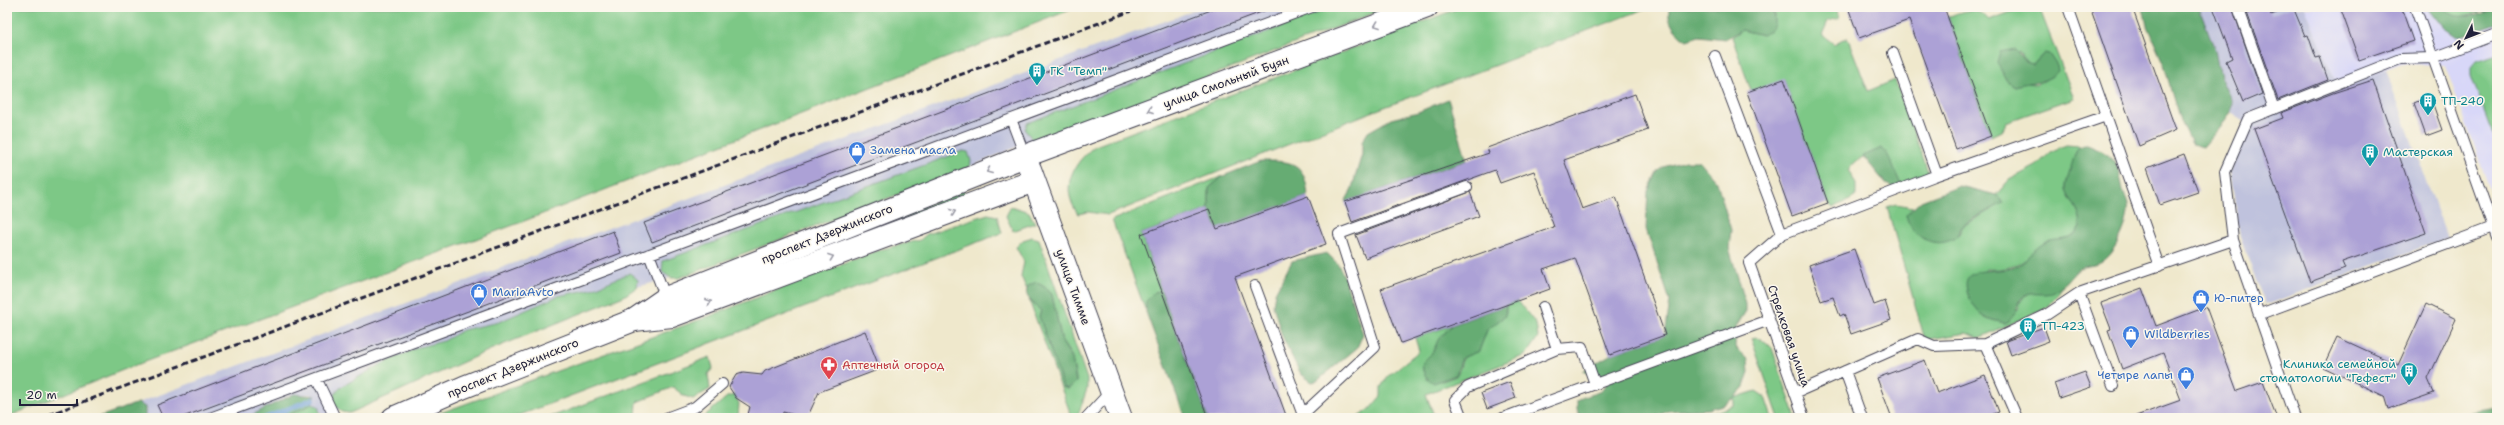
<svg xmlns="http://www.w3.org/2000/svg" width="2504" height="425" font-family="'Shantell Sans',sans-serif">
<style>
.built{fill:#d8d7f8}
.industrial{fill:#bfc2dd}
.green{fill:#7dc886;stroke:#507560;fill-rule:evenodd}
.forest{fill:#66ac73;stroke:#446757}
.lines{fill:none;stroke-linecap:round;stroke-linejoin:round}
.stream{stroke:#6b9dd6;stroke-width:5.5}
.building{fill:#aca1d6}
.service-casing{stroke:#414051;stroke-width:12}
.secondary-casing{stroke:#414051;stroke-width:24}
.primary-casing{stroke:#414051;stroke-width:24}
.service{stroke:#fff;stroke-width:10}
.secondary{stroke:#fff;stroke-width:22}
.primary{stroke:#fff;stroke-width:22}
.rail{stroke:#22223b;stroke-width:3;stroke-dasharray:6 3;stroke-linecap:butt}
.oneway{stroke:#9c9ca7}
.labels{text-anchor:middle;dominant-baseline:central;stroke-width:3;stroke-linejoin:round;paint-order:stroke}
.culture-label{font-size:12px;fill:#0d838f;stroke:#fbf7ec;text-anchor:start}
.street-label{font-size:12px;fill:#22223b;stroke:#fbf7ec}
.shop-label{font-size:12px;fill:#366cbe;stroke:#fbf7ec;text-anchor:start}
.health-label{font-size:12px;fill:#be3a42;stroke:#fbf7ec;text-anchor:start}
</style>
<rect width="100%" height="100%" fill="#fbf7ec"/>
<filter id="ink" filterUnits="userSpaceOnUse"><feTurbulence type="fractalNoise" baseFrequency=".025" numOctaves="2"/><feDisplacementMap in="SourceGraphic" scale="8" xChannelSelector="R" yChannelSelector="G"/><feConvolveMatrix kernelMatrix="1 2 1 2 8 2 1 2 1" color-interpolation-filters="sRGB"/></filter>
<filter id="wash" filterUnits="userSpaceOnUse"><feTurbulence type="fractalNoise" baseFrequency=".012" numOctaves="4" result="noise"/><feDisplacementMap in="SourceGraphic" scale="16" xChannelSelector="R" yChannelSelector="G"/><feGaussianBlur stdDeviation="0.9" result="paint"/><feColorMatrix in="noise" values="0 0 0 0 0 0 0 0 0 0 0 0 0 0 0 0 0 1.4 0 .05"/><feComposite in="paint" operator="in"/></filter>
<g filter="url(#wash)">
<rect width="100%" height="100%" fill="#efe8cc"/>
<path class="built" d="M2305 7H2427L2465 36 2497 24V209L2445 65 2402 64 2338 88Z"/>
<path class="industrial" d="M1203 7H1334L1028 123 1029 136 1033 140 970 167 971 161 968 152 667 277 671 278 637 287 638 280 630 273 592 289 558 296 499 322 467 329 445 341 419 347 380 365 361 378 349 383 335 407 339 409 327 418H321V412L312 404 311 394 289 395 246 418H145L146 409 138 403Z
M2199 7H2305L2338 88 2386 70 2447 238 2265 305 2240 237 2230 172 2250 124 2231 112 2232 102 2220 77 2215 50Z"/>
<path class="green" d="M7 7H1078L519 223 128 368 7 417Z
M1334 7H1390L1173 90 1033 140 1025 130 1027 123Z
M1462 7H1650L1382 108 1108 215 1088 212 1078 214C1059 187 1073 163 1095 146Z
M1772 7H1836L1839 18 1828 21 1822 35 1834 44 1843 39H1848L1868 91 1895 80 1929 174 1901 184C1893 171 1891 159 1881 148 1868 157 1858 155 1848 171L1856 183V197L1833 208 1828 203 1784 80 1751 91 1732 37 1742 30 1763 35 1775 15Z
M2025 7H2039L2074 98 2006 122 2003 130 1991 136 1948 17C1964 10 1976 6 1989 20ZM2019 51 2028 64 2033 65 2044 53 2050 77 2036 84 2025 83 2015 86 2006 80Z
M2444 7H2496C2490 13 2486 10 2479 12 2466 16 2452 19 2444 7Z
M2497 54V138L2492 132 2471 76V68L2477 61Z
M2066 145 2080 146C2074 153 2076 157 2073 165 2071 174 2066 178 2066 188 2067 198 2092 221 2074 235 2065 243 2051 238 2042 245 2022 262 2013 271 1986 269L1967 292C1978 315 1981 318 2005 323L2019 308 2020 302 2024 297 2030 293H2051L2064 286 2048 307 1979 338 1966 333 1925 340 1887 207 1896 204 1913 207 1906 215 1923 239 1943 242 1959 234 1963 226 2004 202 1996 195 2009 180 2036 166 2052 151Z
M963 151 968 152 971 161 970 167 679 278H671L662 272 663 261Z
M1223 176 1209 188V209L1141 234 1162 293 1145 309 1112 220Z
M964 190 965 198 722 288Z
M1011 206 1029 212 1035 223 1013 231 1006 216Z
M988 214 997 216 1002 233 512 418H426L702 319 879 250 920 240 927 234Z
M1032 237 1039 239 1087 379V389L1077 418H1072L1029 300 1041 311 1039 316 1063 387 1068 389 1076 382V378L1071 355 1062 342 1052 295 1048 289 1039 284 1028 286 1026 288 1021 276 1024 262 1016 247 1023 240Z
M630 273 638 280 637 287 624 296 490 350 350 413 342 412 333 403 335 394 341 387 380 365 419 347 444 341 463 330 499 322 558 296 592 289Z
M1518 301 1536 324 1538 337 1526 355 1426 394 1434 416 1427 418H1356L1369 410 1381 396V387L1388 376 1419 351 1415 338 1452 325 1441 337 1433 352 1423 362V371L1427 378 1442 381 1456 376C1466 359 1455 359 1479 351L1487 330 1506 313V305Z
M1755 337 1766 342 1772 348 1796 418H1779L1751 338Z
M710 357 713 368 708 374 710 389 693 399 684 396 673 387 637 402 636 418H548Z
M1756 391 1765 397 1772 418H1699L1734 405V398Z
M734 395 739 403 738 418H702L727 397Z
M312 404 318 406 321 418H283Z"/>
<path class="forest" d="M1670 7H1772C1774 20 1778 29 1763 35L1742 30 1725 39 1699 36 1687 40C1676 34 1665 20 1670 7Z
M2143 7H2199L2215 50 2220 77 2232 102 2231 112 2226 120 2203 147 2192 144 2178 114 2164 65 2147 26Z
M2427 7H2444C2453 21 2486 15 2497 7V24L2457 37 2443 27Z
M2015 49 2028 64 2033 65 2044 53 2049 54 2057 66 2058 71C2047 84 2030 81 2015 86L2006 80 1997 62 2000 52Z
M1448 99 1467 160 1345 202 1351 191 1362 154V142L1368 132 1391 119 1418 112Z
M2087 145C2114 155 2118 163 2123 190 2124 195 2127 200 2128 205 2130 221 2116 252 2102 261 2096 265 2088 264 2082 267 2073 271 2067 286 2053 292 2043 297 2032 290 2023 297 2015 304 2021 313 2005 323 1987 319 1979 317 1970 299 1953 261 1996 275 2014 267 2026 262 2035 246 2047 242 2058 238 2071 242 2078 231 2087 217 2069 200 2066 189 2065 186 2075 152 2077 150 2080 146 2083 145 2087 145Z
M1882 148C1892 158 1894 172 1901 184L1894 188 1886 184 1863 156Z
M1261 161C1292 161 1305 161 1308 196L1217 229 1209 209V188L1223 176Z
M1685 161H1699L1717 182 1731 230 1729 248 1746 304V311L1736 327 1735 347 1748 360 1749 373 1744 387 1734 398 1723 405 1708 409 1668 411 1653 418H1581L1577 409V401C1590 391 1604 397 1607 380L1582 371 1610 355 1665 335 1670 301 1646 229 1648 191 1658 171 1663 167Z
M1960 186 1996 195 2004 202C1992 210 1975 216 1964 225 1959 229 1959 236 1953 239 1933 250 1910 235 1906 215L1921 201Z
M1327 253 1338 264 1343 274 1363 334 1357 348 1317 381 1312 382 1301 374 1295 363 1282 336 1273 305 1275 293 1292 261Z
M1036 282 1048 289 1052 295 1062 342 1072 358 1076 382 1068 389 1063 387 1039 316 1041 311C1035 303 1022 298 1028 286Z
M1156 291 1162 293 1208 418H1185L1146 312V301Z
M1506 305 1505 316 1487 330 1479 351 1462 358 1456 375 1434 383C1426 379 1421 371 1423 362L1433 352 1438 340 1452 325Z
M294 394 315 396 312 404 283 418H246Z
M138 403 145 407V418H96Z
M2497 408V418H2454L2465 413Z"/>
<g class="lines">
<path class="stream" d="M266 418 313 399"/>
</g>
<g id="blocks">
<path class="building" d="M1219 7 1272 8 652 242 644 223Z
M1858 7H1944L1991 136 1956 149 1909 20 1859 38 1849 10Z
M2090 7H2132L2176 130 2139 146Z
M2213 7H2232L2262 94 2243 102 2226 61 2232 58Z
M2245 7H2268L2271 15 2293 7 2305 36 2308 35 2316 58 2320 57 2328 80 2278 100Z
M2340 7H2401L2413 41 2359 60Z
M1784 79 1828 203 1792 216 1747 92Z
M2373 80 2426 233 2342 262 2345 269 2310 282 2254 129 2283 118 2281 113 2333 93Z
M1635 94 1648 130 1564 160 1582 209 1616 197 1665 335 1610 355 1575 258 1543 269 1550 289 1401 343 1381 289 1554 227 1534 171 1500 183 1495 170 1352 222 1345 202 1489 153 1487 148Z
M2430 96 2442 130 2426 136 2414 103Z
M2184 154 2198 192 2160 205 2147 168Z
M1470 192 1479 216 1365 258 1356 235Z
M1308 196 1326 244 1235 277 1287 418H1208L1141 234 1209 209 1217 229Z
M613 231 621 253 479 307 180 418H163L157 405Z
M1854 249 1874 305 1885 301 1891 320 1851 334 1844 314 1840 316 1833 297 1821 301 1809 265Z
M2142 288 2156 326 2206 307 2237 391 2263 382 2277 418H2137L2136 416 2181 400 2163 353 2122 369 2108 330 2111 329 2101 303Z
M2426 304 2456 319 2428 379 2434 393 2388 409 2384 396 2323 367 2337 337 2398 365Z
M2044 327 2049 341 2011 355 2006 341Z
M865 331 880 369 819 392 807 418 783 412 782 418H747L750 407 736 398 729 387 736 375 743 373 762 375 765 371Z
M1925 360 1937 393 1985 375 1999 412 1982 418H1892L1877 378Z
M2085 372 2091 387 2059 398 2054 383Z
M1510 382 1516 398 1487 409 1481 393Z"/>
</g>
</g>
<g filter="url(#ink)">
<use href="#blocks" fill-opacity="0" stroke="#414051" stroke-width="1"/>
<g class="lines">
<g class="service-casing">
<path id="service" d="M2068 7 2159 266
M2238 7 2274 109
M2415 7 2497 238
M1893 53 1937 175
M1715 56 1782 234 1749 263 1804 418
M1011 119 1025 156
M1782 234 1937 175 2106 116
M649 254 667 301
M1255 286 1304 418
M2079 293 2113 386
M1543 307 1557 349 1582 347 1595 384
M2260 314 2493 227
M1985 344 2017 418
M1845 371 1862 418
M317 380 335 418
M1795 393 1918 339 1934 346 1985 344 2046 315 2079 293 2233 240
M1303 414 1375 347 1339 234 1467 187
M210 418 1312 7
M666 418 695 407 722 384
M1086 418 1111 391
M1462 418 1455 400 1468 387 1557 349
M1503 418 1769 320
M2295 418 2233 240 2225 172 2248 119 2400 59 2433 58 2497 34"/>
</g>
<g class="secondary-casing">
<path id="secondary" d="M1030 169 1121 418
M634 320 672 316 1034 181"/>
</g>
<g class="primary-casing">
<path id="primary" d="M393 418 464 387 634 320 666 298 1025 156 1427 7"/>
</g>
<use href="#service" class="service"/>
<use href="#secondary" class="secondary"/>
<use href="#primary" class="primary"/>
<path class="rail" d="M40 418 1142 7"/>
</g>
<defs><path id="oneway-chevron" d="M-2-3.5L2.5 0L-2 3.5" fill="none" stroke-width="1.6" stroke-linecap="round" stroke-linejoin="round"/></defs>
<g class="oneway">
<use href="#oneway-chevron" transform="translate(1377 25) rotate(160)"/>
<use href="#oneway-chevron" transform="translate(1150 110) rotate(160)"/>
<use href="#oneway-chevron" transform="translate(989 171) rotate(158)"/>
<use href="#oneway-chevron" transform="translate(953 212) rotate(-20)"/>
<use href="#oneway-chevron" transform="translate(831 257) rotate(-20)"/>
<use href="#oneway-chevron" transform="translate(709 302) rotate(-20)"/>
</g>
</g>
<defs>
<g id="building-pin" transform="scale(0.9)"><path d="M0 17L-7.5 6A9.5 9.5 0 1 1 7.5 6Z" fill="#0f9aa8" stroke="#fbf7ec"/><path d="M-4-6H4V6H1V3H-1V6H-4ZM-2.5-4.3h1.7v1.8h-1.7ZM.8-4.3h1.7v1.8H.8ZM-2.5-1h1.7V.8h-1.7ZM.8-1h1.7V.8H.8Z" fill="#fff"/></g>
<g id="shop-pin" transform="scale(0.9)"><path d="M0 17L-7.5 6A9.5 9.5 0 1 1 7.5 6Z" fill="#3f7fe0" stroke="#fbf7ec"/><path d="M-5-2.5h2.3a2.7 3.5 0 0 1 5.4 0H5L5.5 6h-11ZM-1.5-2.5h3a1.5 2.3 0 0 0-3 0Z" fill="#fff"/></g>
<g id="pharmacy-pin" transform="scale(0.9)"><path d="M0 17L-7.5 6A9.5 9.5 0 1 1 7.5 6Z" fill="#e0444e" stroke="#fbf7ec"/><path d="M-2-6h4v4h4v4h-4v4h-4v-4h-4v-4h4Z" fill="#fff"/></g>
</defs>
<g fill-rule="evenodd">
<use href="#building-pin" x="1037" y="71"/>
<use href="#building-pin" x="2428" y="101"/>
<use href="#shop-pin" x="857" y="150"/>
<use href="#building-pin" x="2370" y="152"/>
<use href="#shop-pin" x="479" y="292"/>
<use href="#shop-pin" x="2201" y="298"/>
<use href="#building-pin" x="2028" y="326"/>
<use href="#shop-pin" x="2131" y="334"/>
<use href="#pharmacy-pin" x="829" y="365"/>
<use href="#building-pin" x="2409" y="371"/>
<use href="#shop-pin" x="2186" y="375"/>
</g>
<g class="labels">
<g class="culture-label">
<text x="1050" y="71">ГК "Темп"</text>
<text x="2441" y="101">ТП-240</text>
<text x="2383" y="152">Мастерская</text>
<text x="2041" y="326">ТП-423</text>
<text x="2396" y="364" text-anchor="end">Клиника семейной<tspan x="2396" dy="14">стоматологии "Гефест"</tspan></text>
</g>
<g class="street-label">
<text transform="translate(1226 82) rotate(-20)">улица Смольный Буян</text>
<text transform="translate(827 234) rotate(-22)">проспект Дзержинского</text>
<text transform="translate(1073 287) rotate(70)">улица Тимме</text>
<text transform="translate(1789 336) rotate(71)">Стрелковая улица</text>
<text transform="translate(513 368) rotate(-22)">проспект Дзержинского</text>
</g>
<g class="shop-label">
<text x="870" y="150">Замена масла</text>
<text x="492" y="292">MariaAvto</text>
<text x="2214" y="298">Ю-питер</text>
<text x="2144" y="334">Wildberries</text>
<text x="2173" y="375" text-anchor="end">Четыре лапы</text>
</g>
<g class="health-label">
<text x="842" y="365">Аптечный огород</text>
</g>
</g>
<rect width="2504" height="425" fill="none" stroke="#fbf7ec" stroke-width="24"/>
<g transform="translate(2466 38) rotate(227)" stroke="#fbf7ec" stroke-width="3" paint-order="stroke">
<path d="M0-3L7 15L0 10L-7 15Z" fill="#22223b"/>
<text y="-6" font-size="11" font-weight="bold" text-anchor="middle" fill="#22223b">N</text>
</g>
<path d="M20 399v6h57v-6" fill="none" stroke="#22223b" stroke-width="2"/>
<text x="26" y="399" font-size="12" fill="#22223b" stroke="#fbf7ec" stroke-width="3" paint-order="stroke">20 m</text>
</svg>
